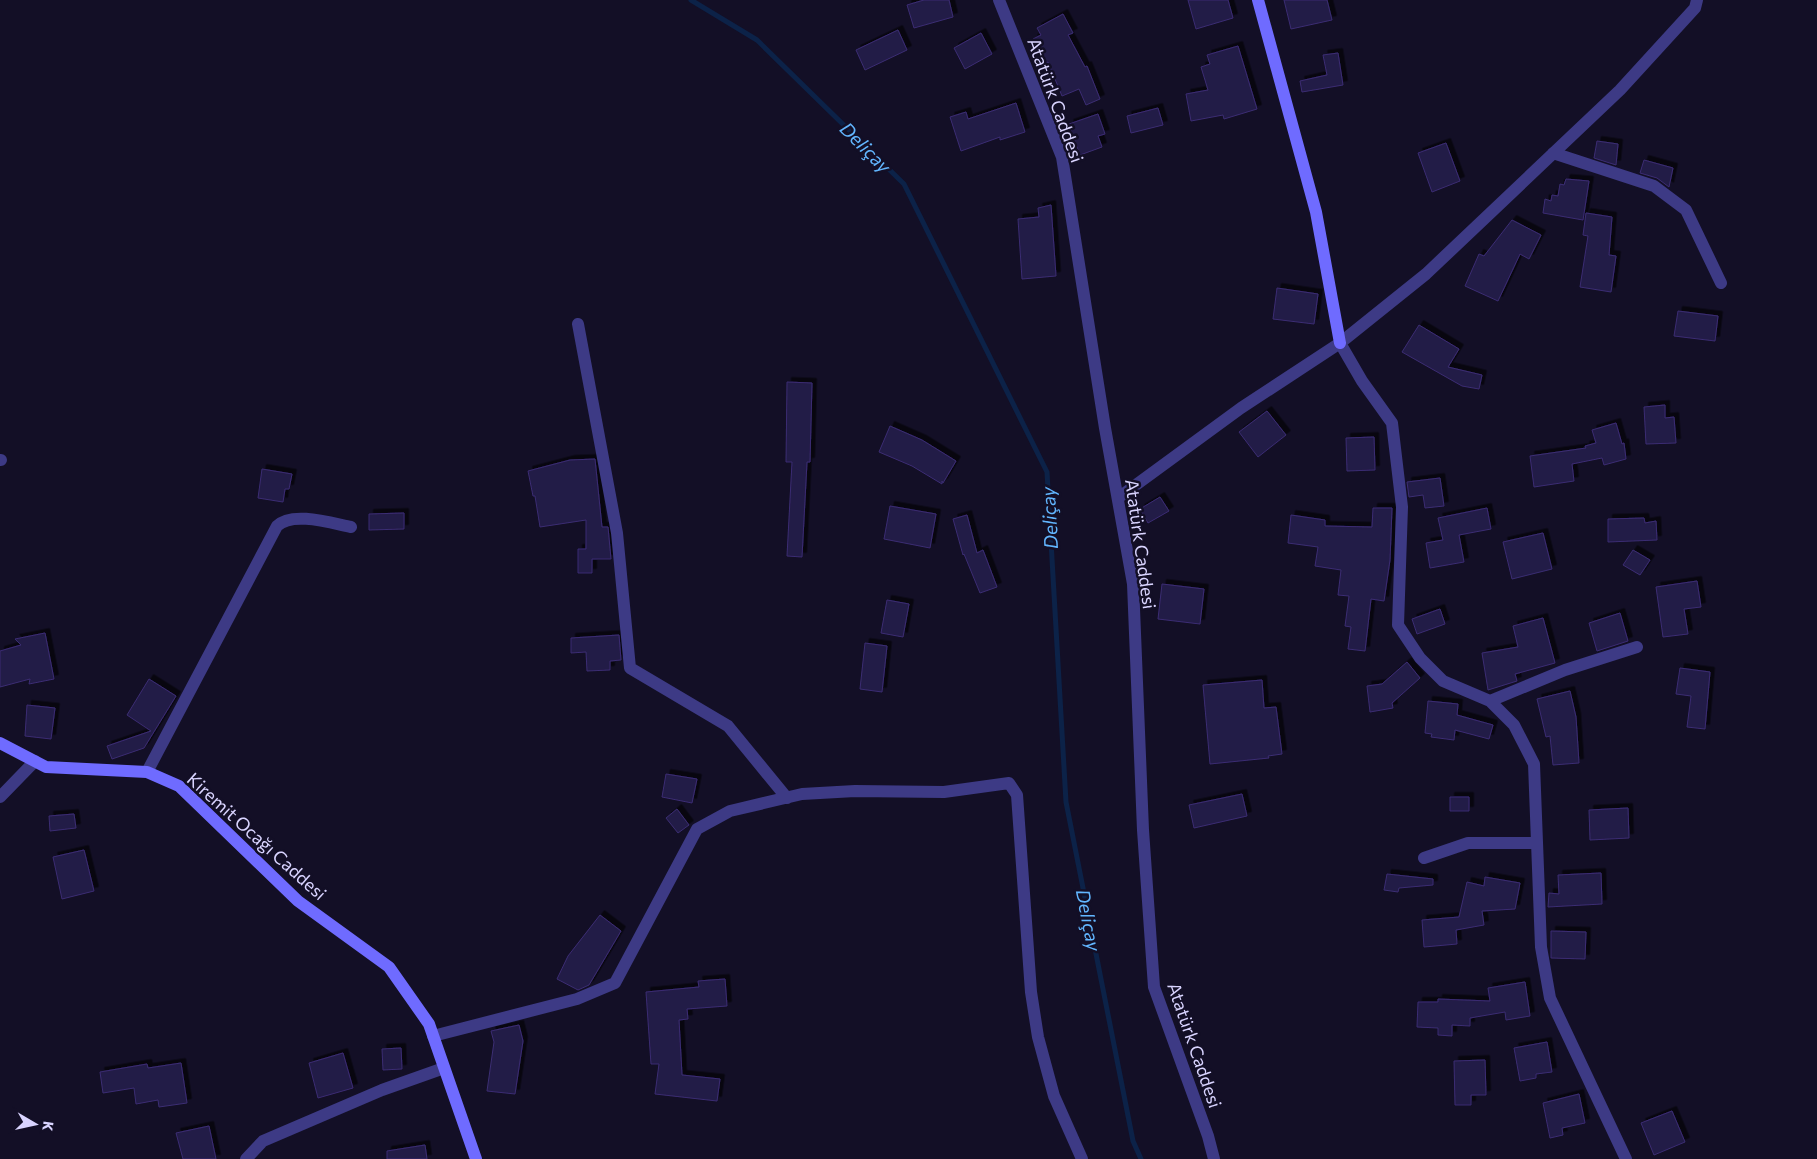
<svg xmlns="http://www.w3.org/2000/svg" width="1817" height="1159" font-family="Commissioner,sans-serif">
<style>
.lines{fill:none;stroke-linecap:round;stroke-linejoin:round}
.stream{stroke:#0c2248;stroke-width:5}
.building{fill:#241b47;stroke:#3b2d73;filter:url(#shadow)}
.street{stroke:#3d3a85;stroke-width:12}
.secondary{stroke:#6f6bff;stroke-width:12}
.labels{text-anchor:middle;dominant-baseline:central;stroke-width:5;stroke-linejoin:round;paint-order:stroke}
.street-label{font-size:18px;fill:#d9d4ff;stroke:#130f26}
.water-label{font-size:19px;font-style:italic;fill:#62b6ff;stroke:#130f26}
</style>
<defs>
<filter id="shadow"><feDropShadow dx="4.5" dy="-4.5" stdDeviation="0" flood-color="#0009"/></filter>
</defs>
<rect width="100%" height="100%" fill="#130f26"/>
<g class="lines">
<path class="stream" d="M691 0 757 40 904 184 1047 472 1066 802 1133 1141 1141 1159"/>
</g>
<path class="building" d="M924 0H949L953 17 914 28 907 5Z
M1188 0H1228L1233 18 1196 29Z
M1284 0H1327L1332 20 1291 29Z
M1063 14 1073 33 1068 35 1085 67 1087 66 1100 99 1086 105 1079 89 1062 96 1048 62 1046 63 1033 39 1041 35 1037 28Z
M898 30 907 50 865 70 856 50Z
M981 33 992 54 965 69 954 48Z
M1238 46 1257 109 1224 119 1223 115 1191 121 1186 94 1208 90 1201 67 1210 64 1207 55Z
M1338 53 1343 85 1302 92 1300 81 1327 75 1323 55Z
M1016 103 1025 132 1000 140V137L961 151 950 117 966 112 968 119Z
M1158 108 1163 125 1131 133 1127 116Z
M1098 114 1105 134 1098 136 1102 147 1080 155 1069 124Z
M1597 141 1618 144 1616 165 1594 158Z
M1446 143 1460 181 1432 192 1418 153Z
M1644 160 1673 168 1669 187 1657 178 1640 173Z
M1566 179 1589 181 1583 220 1543 213 1545 199 1551 201 1552 195 1558 196 1560 184 1564 185Z
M1051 205 1056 276 1022 279 1018 219 1039 217 1038 208Z
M1586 213 1612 217 1609 255 1616 256 1611 292 1580 287 1588 236 1583 235Z
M1512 220 1541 235 1529 259 1520 254 1498 301 1465 286 1479 254 1484 256Z
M1277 288 1318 294 1314 324 1273 319Z
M1678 311 1718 316 1715 341 1674 336Z
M1419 325 1459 349 1448 367 1482 375 1479 389 1462 386 1402 352Z
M787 382 812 383 810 462H807L802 557 787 556 792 462H786Z
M1665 405V418L1674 417 1676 443 1646 444 1644 407Z
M1267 411 1286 435 1258 457 1239 432Z
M1616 423 1622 444 1624 443 1626 459 1604 465 1602 458 1572 464 1574 481 1534 487 1530 456 1586 448 1585 446 1596 443 1592 430Z
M890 426 922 440 956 461 943 483 942 481V484L912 466 879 452Z
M1374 437 1375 470 1347 471 1346 438Z
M595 459 602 527H608L611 559H592V573H578V549H586V520L540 527 535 496H533L528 471 570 460Z
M262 469 292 474 289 489H285L283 502 258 498Z
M1440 478 1444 506 1425 508 1423 495 1409 497 1407 482Z
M1160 497 1169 511 1148 523 1140 509Z
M890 506 936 514 930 548 884 539Z
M1373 508H1392L1390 560 1384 601 1371 599 1365 651 1348 649 1351 627 1345 626 1349 596 1338 595 1341 570 1315 566 1318 547 1288 543 1291 515 1325 520V526L1372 527Z
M1487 508 1491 529 1459 535 1464 562 1430 568 1426 543 1443 540 1438 518Z
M404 513V529L369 530V514Z
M967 515 977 553 983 550 997 587 980 593 964 554 963 555 953 519Z
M1644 518 1645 523 1656 521 1657 540 1608 542V519Z
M1543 533 1552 569 1512 579 1503 542Z
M1633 550 1650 560 1640 575 1623 565Z
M1697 581 1701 607 1684 609 1688 634 1663 637 1656 587Z
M1162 584 1204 589 1200 624 1158 619Z
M887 600 909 604 903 637 881 633Z
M1440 609 1445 624 1417 634 1412 619Z
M1620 613 1628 641 1597 651 1589 623Z
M1543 618 1555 663 1515 674 1517 681 1488 690 1482 653 1518 647 1513 626Z
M45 633 54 679 29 684 30 679 0 687V651L21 645 15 639Z
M619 635 621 660 610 661V670L587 671 586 652 571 653V638Z
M865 643 887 646 882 692 860 689Z
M1407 662 1420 678 1392 703 1393 708 1370 712 1367 686 1382 684Z
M1680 668 1710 672 1705 729 1687 727 1691 696 1676 694Z
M149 679 176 696 144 748 112 759 107 746 151 731 127 715Z
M1262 680 1264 708 1276 707 1282 754 1268 756 1269 758 1210 764 1203 685Z
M1570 691 1576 717 1579 763 1553 765 1550 736 1546 737 1537 699Z
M1428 701 1458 704 1457 715 1493 725 1489 739 1455 730 1454 740 1431 737 1432 734 1425 733Z
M27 705 55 708 51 739 25 736Z
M666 774 697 779 692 803 662 797Z
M1242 794 1247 816 1194 828 1189 805Z
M1450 797H1469V811H1450Z
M1628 808 1629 838 1590 840 1589 810Z
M677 809 689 825 678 833 666 818Z
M74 814 76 828 50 831 49 816Z
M84 850 94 891 62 899 53 857Z
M1601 873 1602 904 1548 907 1549 893 1559 894 1558 875Z
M1387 874 1433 879V885L1399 888 1398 892 1384 890Z
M1485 877 1520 883 1515 909 1482 911 1484 925 1456 930 1457 944 1424 947 1422 920 1459 917 1467 882 1484 886Z
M600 915 621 931 589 985 578 990 557 979 568 956Z
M1551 931 1586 932 1585 959 1551 958Z
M725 979 727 1006 687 1009 688 1019 679 1020 682 1075 720 1079 717 1101 655 1094 659 1064H651L646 992 699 987 698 981Z
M1525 982 1530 1016 1506 1020 1505 1012 1470 1018V1026L1452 1025V1036L1438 1035V1028L1417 1027 1418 1002H1438V999L1490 1001 1488 988Z
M519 1025 523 1041 515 1094 487 1091 494 1042 491 1031Z
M1547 1042 1552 1072 1536 1074V1078L1520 1081 1514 1048Z
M401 1048 402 1069 383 1070 382 1049Z
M343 1053 353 1088 318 1098 309 1063Z
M1485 1060 1486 1095H1471V1105H1455L1454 1061Z
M181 1063 187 1103 159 1107 158 1100 136 1104 134 1088 103 1093 100 1072 147 1064 148 1068Z
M1579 1094 1585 1123 1562 1128 1563 1135 1550 1138 1543 1103Z
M1672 1111 1685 1142 1654 1155 1641 1123Z
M209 1126 216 1159H183L176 1133Z
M425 1145 427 1159H387V1151Z"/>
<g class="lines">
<path class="street" d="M999 0 1062 157 1105 428 1133 584 1143 830 1154 987 1208 1136 1214 1159
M1553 153 1654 186 1686 210 1721 283
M578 324 617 533 630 668 728 726 787 798
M1340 343 1362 381 1392 423 1402 507 1398 625 1420 658 1443 681 1490 701 1514 725 1534 764 1541 947 1550 998 1626 1159
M0 460H1
M1118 498 1241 408 1340 343 1426 274 1620 90 1695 8 1697 0
M1490 701 1565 670 1637 647
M147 772 277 526C292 511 331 523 351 527
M0 797 35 761
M1424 858 1468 843H1537
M433 1036 577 999 615 983 697 829 730 811 802 794 855 791 944 792 1009 783 1017 795 1031 992 1038 1037 1054 1096 1082 1159
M246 1159 263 1141 382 1090 444 1068"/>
<path class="secondary" d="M1258 0 1316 212 1340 343
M0 743 46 767 147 772 179 786 298 901 389 967 429 1024 476 1159"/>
</g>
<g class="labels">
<g class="street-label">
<text transform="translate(1056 100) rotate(70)">Atatürk Caddesi</text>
<text transform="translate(1141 544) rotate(82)">Atatürk Caddesi</text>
<text transform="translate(257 836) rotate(42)">Kiremit Ocağı Caddesi</text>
<text transform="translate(1195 1045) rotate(71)">Atatürk Caddesi</text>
</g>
<g class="water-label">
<text transform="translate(866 147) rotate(45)">Deliçay</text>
<text transform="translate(1049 518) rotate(-93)">Deliçay</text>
<text transform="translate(1089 920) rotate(79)">Deliçay</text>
</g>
</g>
<g transform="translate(35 1124) rotate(99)" stroke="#130f26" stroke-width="4" paint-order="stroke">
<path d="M0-4L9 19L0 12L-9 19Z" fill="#d9d4ff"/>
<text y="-8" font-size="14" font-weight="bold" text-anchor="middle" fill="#d9d4ff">K</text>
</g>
</svg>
